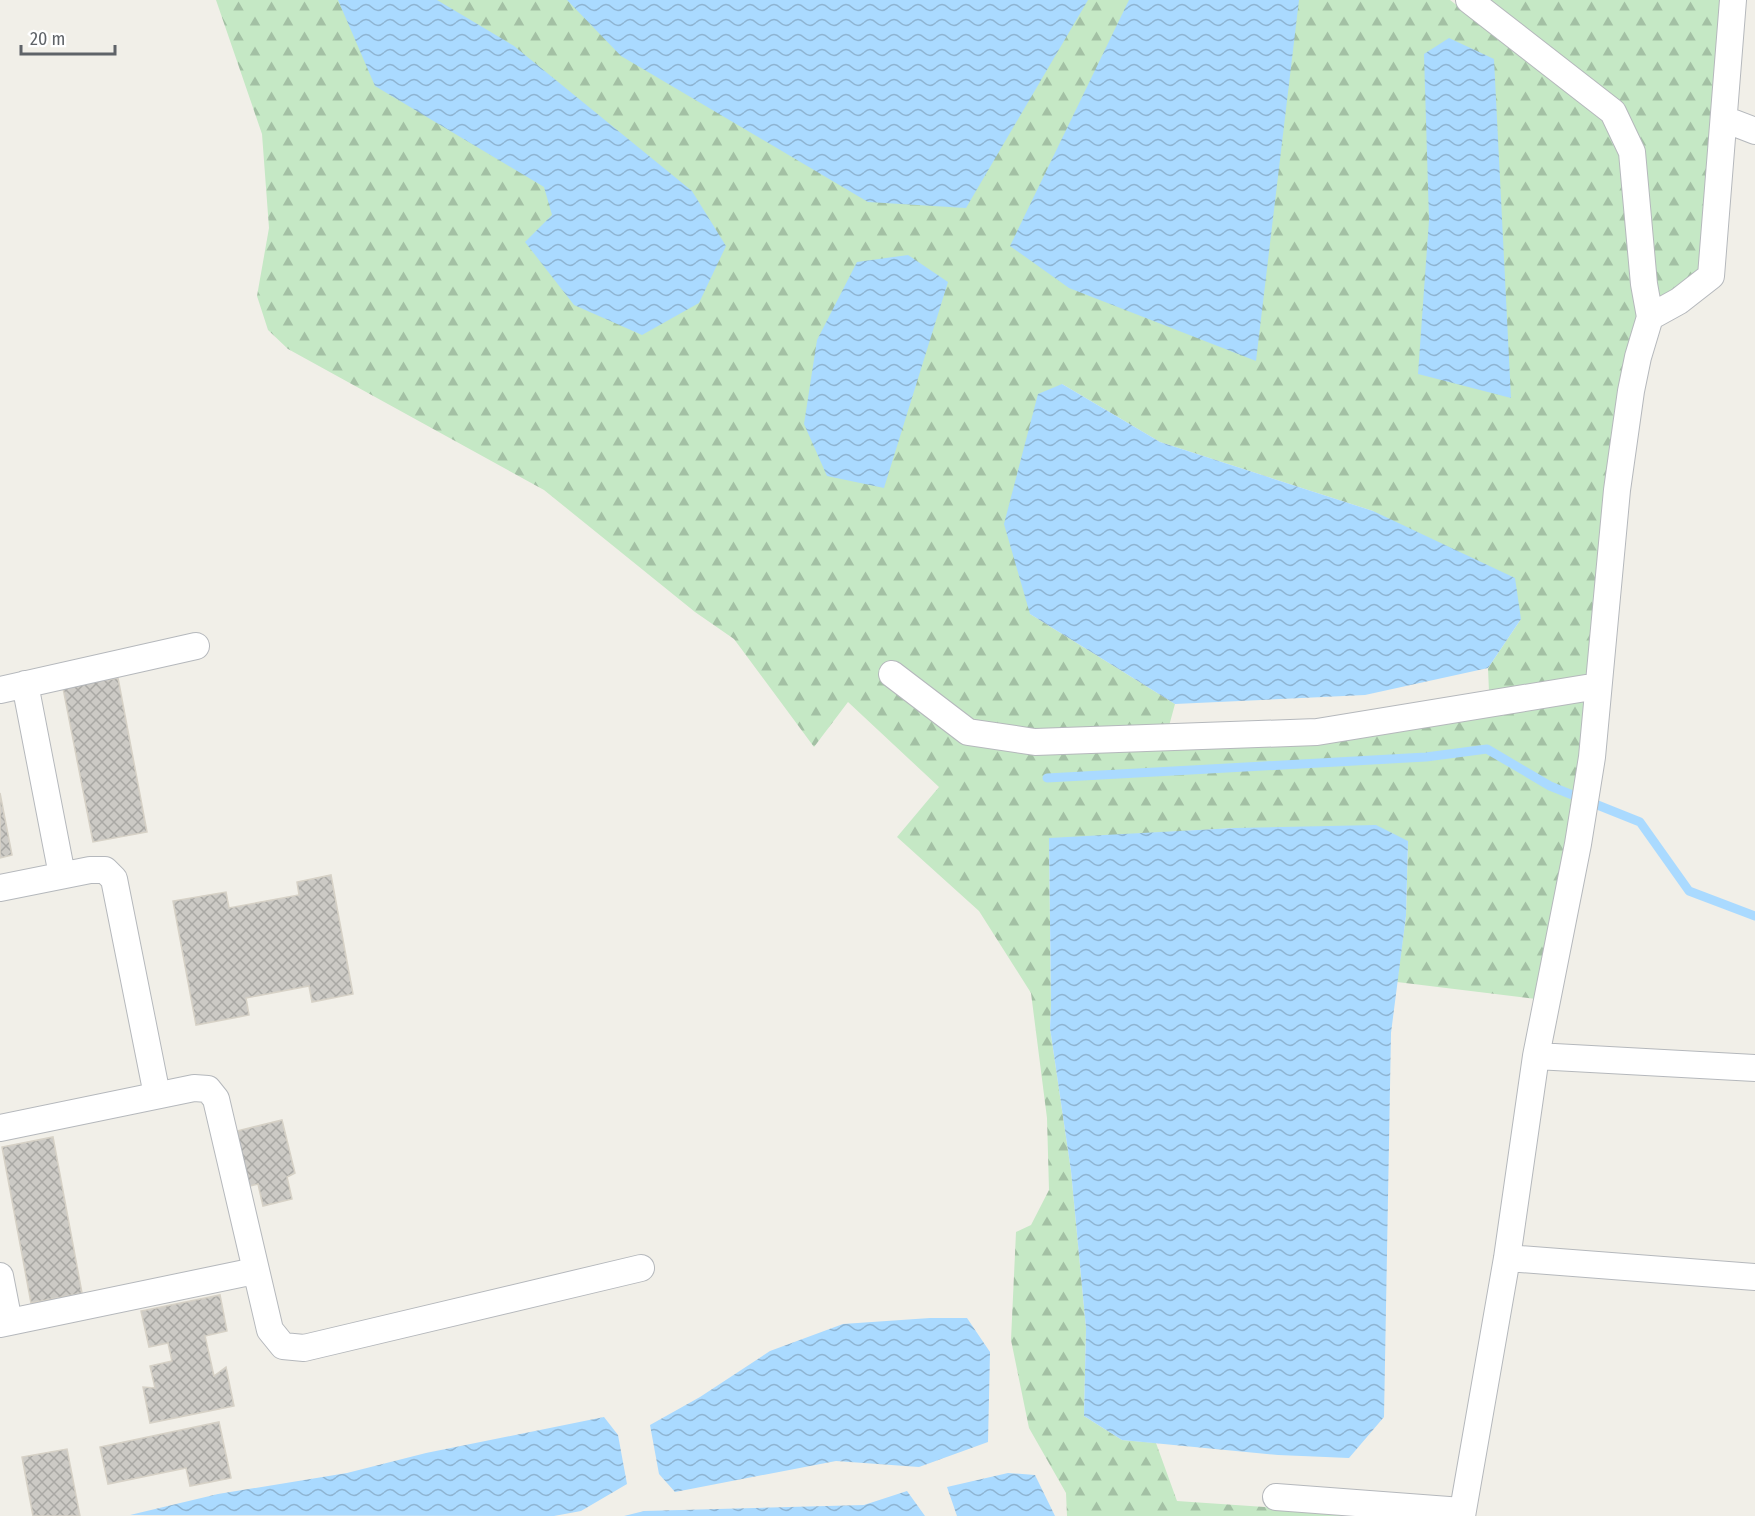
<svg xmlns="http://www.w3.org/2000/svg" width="1755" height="1516" font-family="'Fira Sans Condensed',sans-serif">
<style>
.forest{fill:url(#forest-firs)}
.water{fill:url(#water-waves)}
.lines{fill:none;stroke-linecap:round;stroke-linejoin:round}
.stream{stroke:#aadaff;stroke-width:9}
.building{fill:url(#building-cross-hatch);stroke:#d6d1c6;stroke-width:1.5}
.street-casing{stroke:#b5b8bc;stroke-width:28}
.street{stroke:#fff;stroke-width:26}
</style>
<defs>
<pattern id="forest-firs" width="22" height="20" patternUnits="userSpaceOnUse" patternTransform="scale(1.5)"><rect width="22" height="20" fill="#c5e8c5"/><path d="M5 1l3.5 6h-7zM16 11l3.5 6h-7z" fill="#a3c0a4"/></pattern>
<pattern id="water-waves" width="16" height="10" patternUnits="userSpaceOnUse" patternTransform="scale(1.5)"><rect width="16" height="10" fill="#aadaff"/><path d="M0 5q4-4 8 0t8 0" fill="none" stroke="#8eb4d2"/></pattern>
<pattern id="building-cross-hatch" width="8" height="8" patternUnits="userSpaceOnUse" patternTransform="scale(1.5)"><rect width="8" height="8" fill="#cccac5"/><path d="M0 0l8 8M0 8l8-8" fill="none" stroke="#a9a8a4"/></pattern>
</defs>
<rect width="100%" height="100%" fill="#f1efe8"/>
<path class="forest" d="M216 0H1450L1604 119 1621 156 1639 316 1588 677 1489 692 1488 668 1521 619 1373 511 1160 442 1062 384 1030 614 1175 704 1169 726 1063 751 1585 699C1577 801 1556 899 1536 999L1397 982 1406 916 1408 841 1235 828 1049 839 1051 1005 1050 1028 1071 1171 1086 1328 1084 1416 1122 1440 1156 1443 1177 1501 1396 1516H1067L1066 1493 1029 1428 1011 1340 1016 1232 1031 1225 1049 1190 1047 1118 1031 993 979 911 897 837 939 787 848 702 814 747 734 639 695 612 544 490 288 349 268 330 257 296 269 228 262 134Z
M1486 0H1722L1700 270 1674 291 1658 300 1643 149Z"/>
<path class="water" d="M338 0H437L514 46 692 191 726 246 699 303 642 335 574 305 525 242 552 215 544 187 375 86Z
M567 0H1088L966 208 868 202 621 56Z
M1129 0H1299L1256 361 1069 288 1010 246Z
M1449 38 1494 59 1511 398 1418 374 1429 220 1424 54Z
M908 255 948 282 884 488 827 476 804 424 817 340 857 262Z
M1062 384 1160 442 1373 511 1515 578 1521 619 1488 668 1365 695 1175 704 1030 614 1004 524 1038 394Z
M1376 825 1408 841 1406 916 1391 1033 1384 1417 1349 1458 1278 1455 1122 1440 1084 1416 1086 1328 1071 1171 1050 1028 1051 1005 1049 838 1235 828Z
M930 1318H967L990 1352 988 1442 919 1467 836 1461 675 1492 659 1474 650 1425 700 1397 770 1351 843 1324Z
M604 1417 618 1435 627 1484 581 1511 554 1516 130 1515 218 1494 347 1473 426 1453Z
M1008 1473 1035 1475 1055 1516H957L947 1487Z
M907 1491 925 1516H624L644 1511 864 1505Z"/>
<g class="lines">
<path class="stream" d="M1047 778 1426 757 1487 749 1550 786 1640 822 1689 891 1755 916"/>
</g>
<path class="building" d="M118 678 147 832 93 842 63 688Z
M0 793 12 855 0 858Z
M331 875 353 994 312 1002 309 986 246 998 249 1015 196 1025 173 901 226 892 229 908 299 895 297 882Z
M282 1120 295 1173 287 1177 292 1199 263 1206 258 1184 246 1187 233 1132Z
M53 1137 82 1293 31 1303 2 1147Z
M220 1295 227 1331 205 1336 214 1376 226 1367 234 1406 150 1423 143 1387 155 1388 150 1366 172 1361 168 1343 149 1347 141 1311Z
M219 1422 231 1478 190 1486 186 1468 108 1484 100 1447Z
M67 1449 80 1516H33L22 1457Z"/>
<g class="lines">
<g class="street-casing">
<path id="street" d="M1469 0 1613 112 1632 152 1644 284 1650 317
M1724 119 1755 131
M892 674 968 732 1035 742 1317 732 1598 686
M25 684 62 875
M0 690 196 646
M0 888 90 870H105L114 879 157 1095
M1536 1056 1755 1068
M0 1128 194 1088 208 1089 216 1099 270 1330 283 1346 304 1348 641 1268
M1507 1258 1755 1277
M0 1276 9 1322
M0 1324 255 1271
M1276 1497 1462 1511
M1462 1516 1507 1258 1536 1056 1578 844 1592 757 1617 490 1631 391 1638 357 1650 317 1679 301 1711 276 1733 0"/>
</g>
<use href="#street" class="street"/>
</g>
<path d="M21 45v9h94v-9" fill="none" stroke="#5f6368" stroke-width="3"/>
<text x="30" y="45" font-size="18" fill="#5f6368" stroke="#ffffff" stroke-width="4.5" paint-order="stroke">20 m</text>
</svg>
